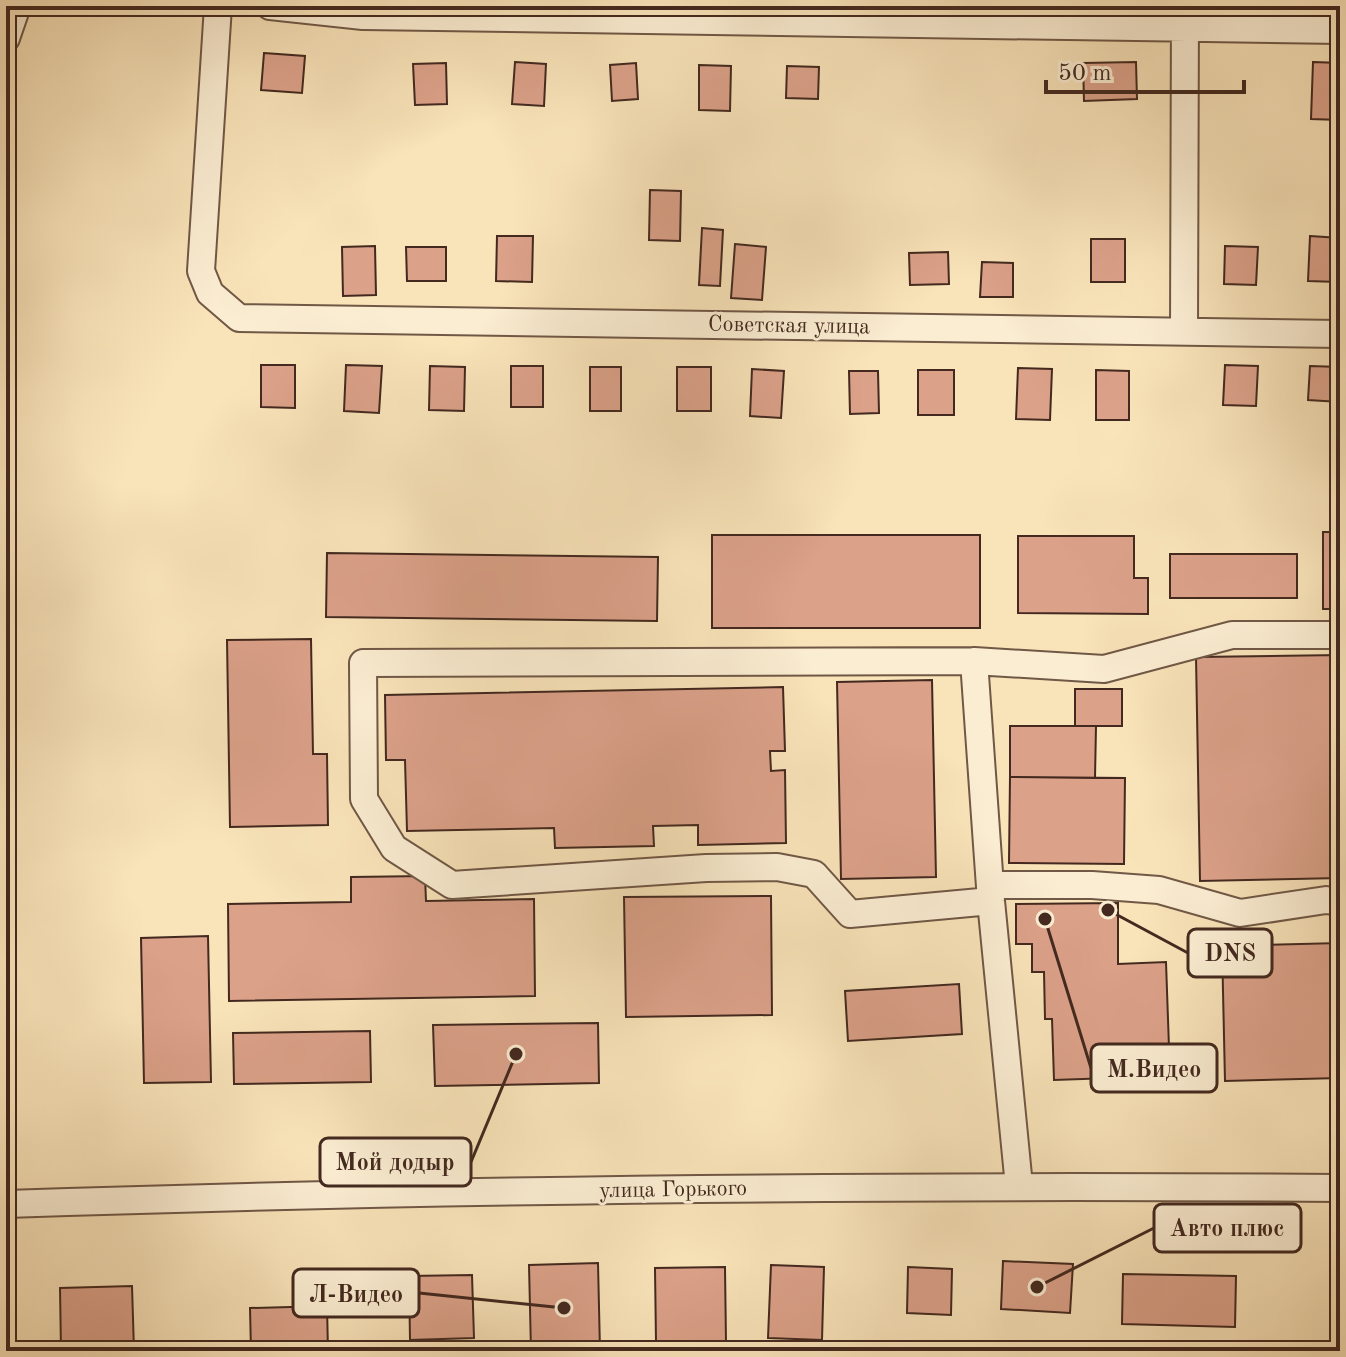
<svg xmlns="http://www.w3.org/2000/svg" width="1346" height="1357" font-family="'Old Standard TT',serif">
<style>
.building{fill:#dba189;stroke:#43291f;stroke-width:2}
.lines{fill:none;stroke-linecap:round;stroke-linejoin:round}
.minor-casing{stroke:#705846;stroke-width:30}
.minor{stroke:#fbedd2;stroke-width:26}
.labels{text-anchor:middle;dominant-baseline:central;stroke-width:6;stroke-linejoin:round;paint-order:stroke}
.street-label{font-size:22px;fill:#43291f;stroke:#fbedd2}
.leader{fill:none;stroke:#43291f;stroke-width:3}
.callout-dot{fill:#43291f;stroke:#fbedd2;stroke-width:3}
.callout{fill:#fbedd2;stroke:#43291f;stroke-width:3}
.callout-label{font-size:24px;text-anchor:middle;font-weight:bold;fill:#43291f}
</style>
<rect width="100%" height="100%" fill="#f9e3b9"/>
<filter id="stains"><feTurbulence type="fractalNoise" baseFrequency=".0025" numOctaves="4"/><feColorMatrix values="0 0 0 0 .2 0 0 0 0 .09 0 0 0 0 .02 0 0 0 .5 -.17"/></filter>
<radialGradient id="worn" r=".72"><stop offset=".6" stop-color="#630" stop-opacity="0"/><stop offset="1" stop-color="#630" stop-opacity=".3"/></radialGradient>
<path class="building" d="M264 53 305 56 302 93 261 90Z
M515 62 546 64 544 106 512 104Z
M1136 62 1137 99 1084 101 1083 63Z
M1313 62 1340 63V120L1311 119Z
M446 63 447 104 415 105 413 64Z
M636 63 638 99 612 101 610 65Z
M699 65 731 66 730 111 699 110Z
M787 66 819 67 818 99 786 98Z
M650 190 681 191 680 241 649 240Z
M702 228 723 230 720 286 699 285Z
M497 236H533L532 282 496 281Z
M1310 236 1340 238 1338 282 1308 281Z
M1091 239H1125V282H1091Z
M735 244 766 247 762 300 731 298Z
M375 246 376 295 343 296 342 247Z
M1225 246 1258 247 1256 285 1224 284Z
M406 247H446V281H407Z
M948 252 949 284 910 285 909 253Z
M982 262 1013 263V297H980Z
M261 365H295V408L261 407Z
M346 365 382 366 379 413 344 411Z
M1225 365 1258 366 1256 406 1223 405Z
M430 366 465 367 464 411 429 410Z
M511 366H543V407H511Z
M1310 366 1340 367V402L1308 400Z
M590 367H621V411H590Z
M677 367H711V411H677Z
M1018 368 1052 369 1050 420 1016 419Z
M752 369 784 371 781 418 750 416Z
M918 370H954V415H918Z
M1096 370 1129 371V420H1096Z
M849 371H878L879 413 850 414Z
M1323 532H1340V609H1323Z
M712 535H980V628H712Z
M1018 536H1134V578H1148V614L1018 613Z
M327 553 658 557 657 621 326 617Z
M1170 554H1297V598H1170Z
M311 639 313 754H327L328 825 230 827 227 640Z
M1340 655V878L1200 881 1196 657Z
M932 680 936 877 841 879 837 682Z
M783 687 785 751H770L771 771 785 770 786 843 698 845V825L653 826 654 846 555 848 554 828 407 831 405 760H386L385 695Z
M1075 689H1122V726H1075Z
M1010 726H1096L1095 778 1010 777Z
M1010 777 1125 778 1124 864 1009 863Z
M425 876 426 901 534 899 535 996 229 1001 228 904 351 902V877Z
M771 896 772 1015 626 1017 624 897Z
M1118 903V964L1166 962 1170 1076 1054 1080 1052 1019H1045L1044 972H1032V944H1016V904Z
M208 936 211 1082 144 1083 141 938Z
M1340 943V1078L1225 1081 1222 946Z
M959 984 962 1034 848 1041 845 991Z
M598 1023 599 1083 435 1086 433 1025Z
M370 1031 371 1082 234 1084 233 1033Z
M1003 1261 1073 1264 1070 1313 1001 1309Z
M598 1263 600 1351H531L529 1265Z
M771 1265 824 1267 822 1340 768 1338Z
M725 1267 726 1342H656L655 1268Z
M908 1267 952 1269 951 1315 907 1313Z
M1123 1274 1236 1276 1235 1327 1122 1324Z
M472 1275 474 1338 410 1340 409 1276Z
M132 1286 134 1351H61L60 1288Z
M327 1306 328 1351H251L250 1308Z"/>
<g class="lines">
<g class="minor-casing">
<path id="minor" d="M218 6 201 271 210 293 239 318 1340 334
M270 6 363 16 1340 30
M6 38 17 6
M1184 331 1185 6
M974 661 991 901 1019 1186
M990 885H1092L1159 890 1240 913 1326 900 1340 902
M991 901 850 914 814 874 777 867 706 868 452 885 394 848 364 799 363 663 974 661 1104 669 1232 635H1340
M6 1204C450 1189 895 1185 1340 1188"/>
</g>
<use href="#minor" class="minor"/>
</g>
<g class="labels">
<g class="street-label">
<text transform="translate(789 326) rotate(1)">Советская улица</text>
<text transform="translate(673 1190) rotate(-1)">улица Горького</text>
</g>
</g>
<path class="leader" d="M1108 910L1188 953M1045 919L1091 1068M516 1054L471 1162M1037 1287L1154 1228M564 1308L419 1293"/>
<g class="callout-dot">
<circle cx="1108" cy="910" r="8"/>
<circle cx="1045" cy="919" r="8"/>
<circle cx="516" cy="1054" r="8"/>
<circle cx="1037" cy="1287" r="8"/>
<circle cx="564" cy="1308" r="8"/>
</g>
<g class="callout">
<rect x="1188" y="929" width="84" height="48" rx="8"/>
<rect x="1091" y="1044" width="126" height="48" rx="8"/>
<rect x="320" y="1138" width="151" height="48" rx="8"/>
<rect x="1154" y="1204" width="147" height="48" rx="8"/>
<rect x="293" y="1269" width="126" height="48" rx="8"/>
</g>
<g class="callout-label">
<text x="1230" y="961">DNS</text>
<text x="1154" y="1077">М.Видео</text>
<text x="395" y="1170">Мой додыр</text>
<text x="1227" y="1236">Авто плюс</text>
<text x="356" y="1302">Л-Видео</text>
</g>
<rect width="1346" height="1357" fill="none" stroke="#f9e3b9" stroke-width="32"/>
<rect x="8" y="8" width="1330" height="1341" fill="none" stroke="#43291f" stroke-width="4"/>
<rect x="16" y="16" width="1314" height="1325" fill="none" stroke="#43291f" stroke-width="2"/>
<path d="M1046 80v12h198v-12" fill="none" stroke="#43291f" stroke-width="4"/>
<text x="1058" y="80" font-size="24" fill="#43291f" stroke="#fbedd2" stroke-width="6" paint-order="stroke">50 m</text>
<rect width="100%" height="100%" filter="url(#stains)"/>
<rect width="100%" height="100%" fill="url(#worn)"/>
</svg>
